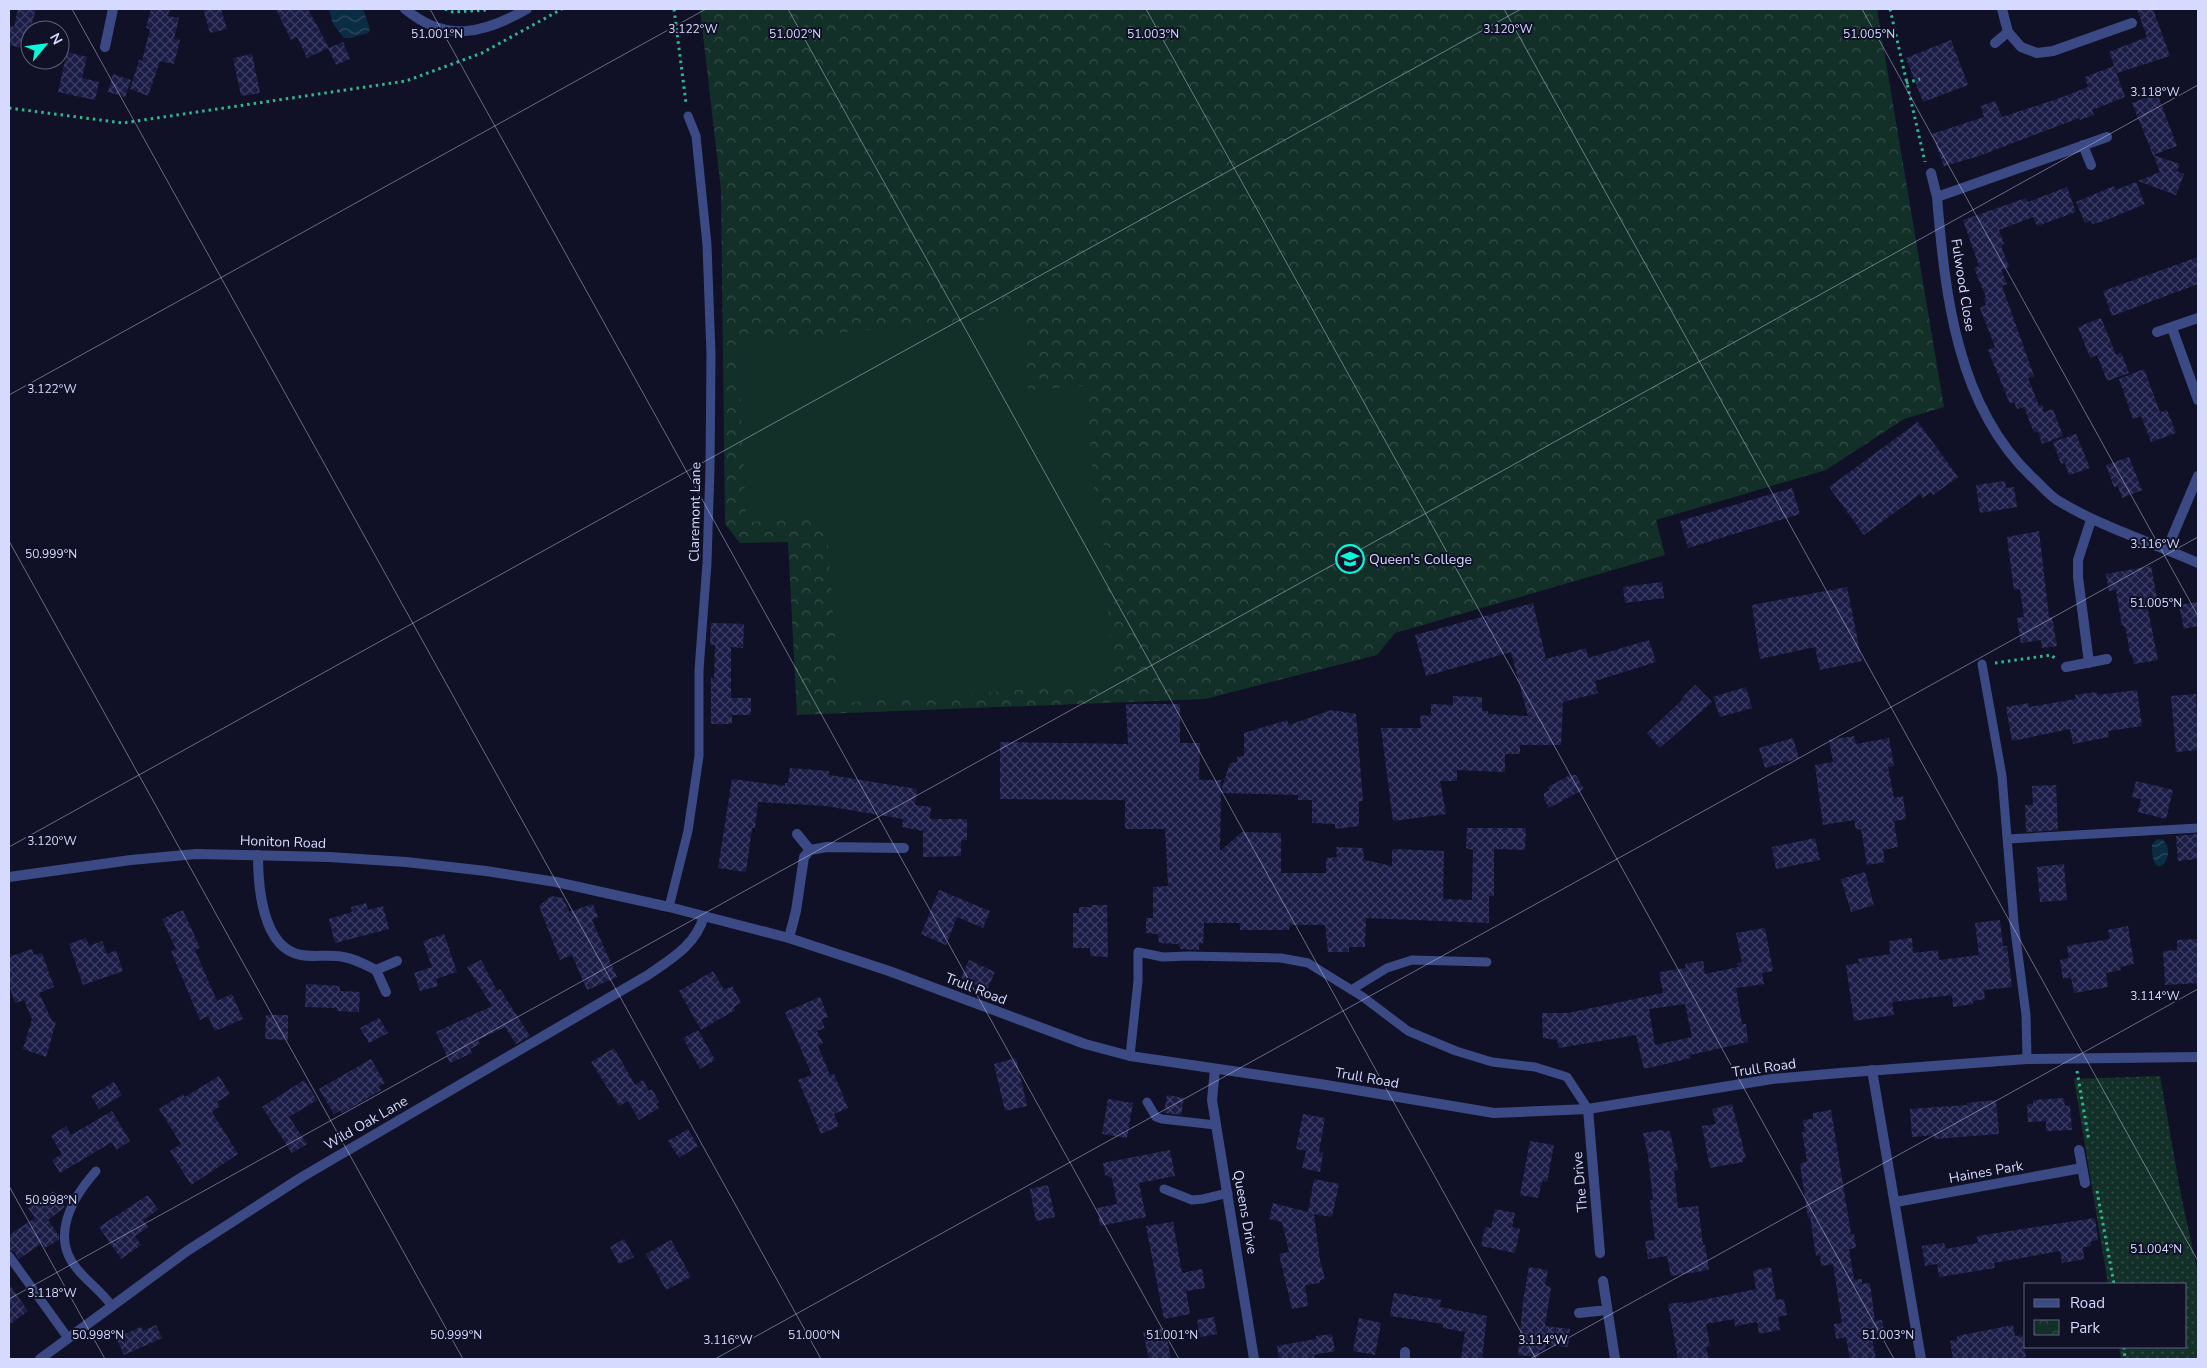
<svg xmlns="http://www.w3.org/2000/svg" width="2207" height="1368" font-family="'Nunito Sans',sans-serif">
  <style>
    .grass { fill: url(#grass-dots) }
    .park { fill: url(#park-crowns) }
    .pitch { fill: #133028 }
    .water { fill: url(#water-waves) }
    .building { fill: url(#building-cross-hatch); fill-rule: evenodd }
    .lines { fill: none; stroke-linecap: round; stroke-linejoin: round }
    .path { stroke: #31b78f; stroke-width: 3; stroke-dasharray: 2.5 4; stroke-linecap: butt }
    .service { stroke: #3b4a84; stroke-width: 9 }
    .minor { stroke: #3b4a84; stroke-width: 10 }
    .tertiary { stroke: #3b4a84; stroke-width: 10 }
    .ticks { fill: none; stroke: #d5dafe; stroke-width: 1; stroke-opacity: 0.45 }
    .labels { text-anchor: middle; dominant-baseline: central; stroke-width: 4; stroke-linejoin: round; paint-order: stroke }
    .street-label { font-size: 14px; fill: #d5dafe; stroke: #101126 }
    .poi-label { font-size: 14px; fill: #d5dafe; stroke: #101126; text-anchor: start }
    .ticks-label { font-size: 12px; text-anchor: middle; fill: #d5dafe; stroke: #101126; stroke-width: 4; stroke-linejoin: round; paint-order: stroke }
  </style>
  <defs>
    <pattern id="grass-dots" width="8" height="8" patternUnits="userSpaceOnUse" patternTransform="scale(1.25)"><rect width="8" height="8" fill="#133028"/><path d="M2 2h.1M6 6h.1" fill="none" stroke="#344d48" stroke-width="1.8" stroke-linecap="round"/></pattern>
    <pattern id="park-crowns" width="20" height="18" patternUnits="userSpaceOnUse" patternTransform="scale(1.25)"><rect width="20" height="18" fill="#133028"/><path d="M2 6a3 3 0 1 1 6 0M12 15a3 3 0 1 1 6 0" fill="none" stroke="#344d48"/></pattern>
    <pattern id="water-waves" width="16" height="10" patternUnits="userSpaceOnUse" patternTransform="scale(1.25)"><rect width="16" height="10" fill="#0b2d44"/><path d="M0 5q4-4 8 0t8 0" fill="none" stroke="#2e4b60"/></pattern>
    <pattern id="building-cross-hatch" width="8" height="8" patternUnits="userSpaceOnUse" patternTransform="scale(1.25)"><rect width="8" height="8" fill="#1c1d47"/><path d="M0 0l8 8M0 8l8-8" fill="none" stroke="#3c3d63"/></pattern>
  </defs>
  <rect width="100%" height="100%" fill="#101126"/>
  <!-- grass -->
  <path class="grass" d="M2160,1076L2181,1195L2198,1273V1359H2121L2119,1347H2186V1284H2108L2074,1079Z"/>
  <!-- park -->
  <path class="park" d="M700,9H1877L1944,407L1904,419L1826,470L1656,520L1665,555L1395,633L1377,655L1205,699L797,715L788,542L740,543L725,524L721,190Z"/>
  <!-- pitch -->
  <path class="pitch" d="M1024,316L1028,390L1085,386L1096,507L1101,506L1113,683L840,703L826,518L746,522L738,342Z"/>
  <!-- water -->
  <path class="water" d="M329,9H363L370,29L368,33L351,38H344L333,24Z
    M2157,839L2163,840C2179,855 2152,888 2152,845Z"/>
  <!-- building -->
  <path class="building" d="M18,9H36L30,30V50L9,45V25L14,27Z
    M151,9H170L168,16L179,18L174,39L180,40L174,64L160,61L148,96L130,89L139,60L142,61L150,29L146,28Z
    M203,9H221L227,29L210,33Z
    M276,9H308L329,48L343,42L350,59L336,65L328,48L307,58L297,37L291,40Z
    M2137,9H2153L2170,56L2117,73L2109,52L2147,37Z
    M1951,40L1968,85L1923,102L1906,58Z
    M67,52L87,57L82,78L99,82L95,100L58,92Z
    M252,54L260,93L241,96L233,58Z
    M2114,66L2125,97L2092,110L2094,115L2080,120L2079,118L1979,156L1944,166L1932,134L1984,117L1981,106L1995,101L2002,117L2060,98L2088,87L2085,77Z
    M113,74L131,80L125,97L108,92Z
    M2157,93L2177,146L2153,155L2132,103Z
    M2153,155L2180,164L2177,171L2184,174L2176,195L2138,181L2160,172Z
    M2136,182L2145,204L2104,221L2092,224L2091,220L2085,223L2076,202L2114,186L2116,190Z
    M2067,187L2076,212L2037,226L2033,217L1999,230L2004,244L2001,246L2009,267L2001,270L2007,284L2002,286L2034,376L2028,378L2039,406L2042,405L2044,412L2053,409L2063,436L2042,444L2038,431L2034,433L2024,407L2017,409L2014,402L2010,404L1988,350L1995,347L1980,308L1986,305L1984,298L1986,297L1974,268L1979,266L1963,220L2026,198L2028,202Z
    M2198,257V284L2112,316L2103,291Z
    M2101,318L2116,355L2121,352L2129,373L2107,381L2097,355L2090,358L2078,327Z
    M2144,369L2160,412L2167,410L2176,433L2151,442L2141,416L2133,419L2119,379Z
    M1918,422L1958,477L1933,495L1931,492L1923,498L1920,494L1864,535L1829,487Z
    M2076,434L2090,468L2069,475L2065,463L2061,464L2053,442Z
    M2129,457L2142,490L2122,498L2118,486L2114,487L2106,465Z
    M2005,481L2006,488L2014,487L2017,507L1980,513L1976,485Z
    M1792,488L1800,514L1688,548L1680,521Z
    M2039,531L2049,617H2052L2057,646L2042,648L2041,640L2021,643L2017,618L2024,617L2020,589L2014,590L2007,537Z
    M2151,566L2157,598L2146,600L2158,660L2134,664L2132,655H2130L2127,635L2124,626H2122L2116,590L2109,591L2106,574Z
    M1662,582L1664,598L1625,603L1623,587Z
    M1847,587L1862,661L1820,670L1815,647L1760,659L1752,605Z
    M2198,602V626L2184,629L2179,605Z
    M1533,603L1546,659L1586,648L1588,658L1649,640L1656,662L1595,681L1598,693L1563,702L1561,745H1520V754H1505V772L1457,770V781H1440L1446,814L1393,821L1381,728H1421L1420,715L1431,716V704L1453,705V696L1482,697V711H1488V714L1528,716L1511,652L1426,676L1415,635Z
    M711,623L744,624L743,648L731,647V698H751V715H732V724H711V678H714L715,645H710Z
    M1695,685L1712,702L1660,748L1647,733L1683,699L1682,698Z
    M1746,687L1752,708L1720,717L1713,697Z
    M2137,690L2142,726L2108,731L2109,737L2073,744L2070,729L2012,741L2006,707L2029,703V707L2076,699L2075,695L2096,692L2097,695Z
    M2196,694L2198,750L2176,752L2171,696Z
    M1126,704H1180V743H1200L1199,780H1221V791L1230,763L1237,762V757L1244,756V733L1287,720L1289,725L1331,710L1356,714L1363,801H1359V826L1335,829V824L1312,823V800H1298V795L1221,793L1220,851L1242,832L1281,833V873H1326V858L1337,857L1336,847L1363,848L1364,860L1392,866V849L1444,851L1443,899L1472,900L1473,850L1466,848L1467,828H1526L1525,850L1494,849V896H1489V923L1366,918L1365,947H1349V952H1328L1325,925H1290L1289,930H1240V923H1204L1203,944L1199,943V950L1180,949L1179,944L1159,943L1158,934L1146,933V918H1153V887L1168,886L1165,829H1125V800L1000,799V742L1128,744Z
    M1854,736L1856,744L1889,738L1894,766L1888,767L1894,798L1903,796L1906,819L1894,821L1898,847L1883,850L1885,862L1867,865L1861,829L1856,830L1854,820L1823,825L1815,765L1833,762L1829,740Z
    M1793,738L1799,758L1765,768L1759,748Z
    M790,768L829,771V775L917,789L915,805L931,807L930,819H967V840H961V856L923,857V831L902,827L903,819L826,806L758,802L755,828H752L746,872L718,868L732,779L785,786V783H788Z
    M1570,775H1576L1584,789L1549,808L1544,799V793L1550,790L1548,787Z
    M2136,781L2173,790L2166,819L2138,812L2141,799L2132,797Z
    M2056,785L2058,830L2026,832L2025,805H2033L2032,786Z
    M2198,834V859L2178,861L2176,836Z
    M1815,838L1820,860L1776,869L1772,847Z
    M2064,864L2067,900L2040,902L2037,867Z
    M1865,872L1874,905L1851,912L1841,879Z
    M939,890L990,911L983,928L957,917L946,945L921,934Z
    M551,896L563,898L569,912L593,904L598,917L592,920L617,977L587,990L572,955L560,960L539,906Z
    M366,903L368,910L383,906L389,929L335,943L329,919L352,912L351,907Z
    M1092,905H1107L1108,957L1090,956V948H1073V913H1079V907H1092Z
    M183,910L200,948L195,950L217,1001L232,994L243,1019L215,1031L208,1016L200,1020L171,951L176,949L162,919Z
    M2000,920L2003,946H2007L2012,987L1984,990L1985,999L1973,1001V1004L1953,1007L1952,995L1892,1002L1894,1015L1854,1021L1846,965L1859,963L1858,959L1890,954L1889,941L1912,938L1913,953L1938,950L1939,960L1979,955L1975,923Z
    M2128,926L2134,964L2120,967L2121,970L2106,973L2108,987L2074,993L2071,977L2063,979L2060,960L2069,958L2067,946L2110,939L2108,930Z
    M1765,928L1773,971L1762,973L1764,984L1736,988L1742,1024H1746L1748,1042L1690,1055L1691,1058L1644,1069L1636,1035L1559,1048L1557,1040L1543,1038L1542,1013H1568L1663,993L1659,972L1686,968L1685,964L1703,961L1705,974L1738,967L1737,963L1742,962L1736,933ZM1685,1004L1692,1037L1655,1045L1649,1009Z
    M444,934L457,972L436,979L423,941Z
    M86,938L89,946L102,941L107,954L116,950L123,971L83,985L69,944Z
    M2198,939V983L2165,985L2163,951L2177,950V940Z
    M32,949L34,955L42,953L54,987L39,993L52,1021L56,1022L46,1057L23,1049L32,1019L24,1000L15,1003L9,985V957Z
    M481,960L497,991L500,989L530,1036L516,1044L505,1027L478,1040L480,1044L470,1049L472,1053L450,1063L436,1032L492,1006L467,967Z
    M969,960L995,972L987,990L961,978Z
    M432,967L438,986L420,991L414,973Z
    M713,971L724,990L732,986L741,1003L734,1007L735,1010L701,1030L679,991Z
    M306,984L340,986V991L360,992L359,1012L337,1011V1008L305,1007Z
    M820,997L828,1017L821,1020L825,1028L817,1031L823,1043L818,1046L830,1075L834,1074L848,1108L834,1114L839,1126L821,1134L798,1080L812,1075L785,1012Z
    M266,1015H288V1040L265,1039Z
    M379,1018L388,1033L369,1043L360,1028Z
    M698,1030L715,1060L700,1069L683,1038Z
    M614,1048L635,1085L643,1080L649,1091L652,1089L659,1102L656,1104L659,1108L639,1120L628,1101L619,1106L591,1062Z
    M1016,1058L1027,1106L1005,1111L994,1064Z
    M371,1059L385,1083L378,1087L381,1090L342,1113L341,1110L334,1114L319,1089Z
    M219,1076L230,1094L217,1102L220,1106L212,1112L238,1154L191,1185L170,1151L181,1144L159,1109L183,1094L185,1097Z
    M304,1080L317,1100L289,1117L307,1144L292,1153L262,1107Z
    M114,1082L122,1095L99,1109L91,1096Z
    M1167,1095L1184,1098L1181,1115L1164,1113Z
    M2064,1098L2065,1106L2070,1105L2072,1130L2046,1131V1121L2028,1122L2027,1104H2033V1100Z
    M1108,1099L1133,1103L1127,1138L1102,1134Z
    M1996,1100L1999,1134L1934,1139V1135L1912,1137L1910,1109L1967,1105V1103Z
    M1732,1104L1746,1158L1743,1159V1162L1710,1168L1702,1126L1716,1124L1712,1109Z
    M1831,1110L1851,1234H1854L1856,1248L1849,1249L1854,1280L1862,1279V1284L1870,1283L1875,1321L1882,1320L1884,1332L1871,1334L1876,1359H1850L1846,1337L1836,1339L1834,1324L1842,1323L1833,1264L1821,1266L1820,1255L1816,1256L1810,1217L1808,1218L1800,1164L1807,1161L1802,1132H1805L1803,1120L1813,1119V1113Z
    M112,1111L130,1141L116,1150L112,1142L60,1173L52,1160L62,1154L51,1136L66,1126L71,1135Z
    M1303,1114L1325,1118L1319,1152L1323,1153L1320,1172L1302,1168L1306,1151L1296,1149Z
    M688,1129L698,1146L679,1158L668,1141Z
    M1663,1130L1664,1132L1670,1131L1678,1170L1674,1171L1678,1208L1698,1206L1703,1245H1705L1709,1270L1671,1276L1667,1256L1648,1259L1645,1241L1655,1240L1650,1200H1653L1648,1155L1643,1133Z
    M1530,1141L1554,1145L1547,1182L1542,1181L1538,1198L1520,1195Z
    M1170,1150L1175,1176L1139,1183L1146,1217L1100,1226L1097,1208L1117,1204L1112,1178L1105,1175L1103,1163Z
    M1314,1179L1339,1184L1332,1217L1314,1214L1320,1260L1325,1279L1320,1280V1283L1305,1285L1308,1306L1292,1309L1279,1254L1289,1252L1282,1222L1269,1219L1273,1203L1308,1212Z
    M1048,1185L1055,1217L1036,1221L1030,1189Z
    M54,1191L65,1207L48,1220L59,1236V1240L45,1248L42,1243L19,1259L14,1252L9,1250V1235L35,1218L28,1208Z
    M148,1195L158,1210L143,1220L148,1227L135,1236L141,1245L121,1259L99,1227Z
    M1495,1209L1515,1213L1512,1227L1520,1229L1515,1253L1481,1246L1485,1227L1491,1228Z
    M2095,1218L2098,1240L2091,1241V1246L2083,1247L2084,1259L2062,1263L2060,1251L1994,1263L1995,1268L1939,1277L1937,1264L1925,1266L1922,1246L1944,1243L1946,1249L1978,1243L1977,1236Z
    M1173,1222L1182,1273L1202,1269L1205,1288L1186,1291L1190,1314L1164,1319L1146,1226Z
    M624,1239L634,1257L619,1264L610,1247Z
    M671,1240L691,1277L666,1290L646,1254Z
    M1529,1267L1548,1270L1545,1285L1551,1287L1545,1326L1570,1329L1568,1347L1546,1345L1545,1351L1539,1350V1357L1518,1355L1523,1301Z
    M1771,1267L1776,1300L1784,1299L1787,1315L1778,1317L1780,1330L1759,1334L1757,1322L1735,1326L1734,1319L1706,1324L1710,1346L1706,1347L1709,1359H1678L1668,1304L1683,1302V1304L1756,1289L1753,1271Z
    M9,1284L28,1311L9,1325Z
    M1394,1293L1441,1300L1440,1307L1487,1316L1482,1359H1461L1465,1332L1443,1328V1324L1390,1316Z
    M1214,1317L1217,1334L1200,1337L1197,1320Z
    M1359,1318L1381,1323L1375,1355L1353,1351Z
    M156,1325L162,1338L124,1355L116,1338L141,1327L143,1331Z
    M2013,1325L2015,1336L2022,1335L2026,1357L2014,1359H1953L1950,1341L1957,1340V1336Z
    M1165,1328L1171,1359H1149L1143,1332Z
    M1332,1334L1335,1351L1314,1355L1315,1359H1279L1277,1346L1316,1339V1336Z"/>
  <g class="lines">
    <!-- path -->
    <path class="path" d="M445,9L453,12L488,10
      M674,9L686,103
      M1890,9L1925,162
      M1906,83L1920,79
      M9,108L123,123L406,81L482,53L562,9
      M1995,663L2051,655L2056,659
      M2077,1071L2089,1141
      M2097,1191L2114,1284
      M2124,1347L2125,1359"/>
    <!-- service -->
    <path class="service" d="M1982,664L2002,776L2014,923L2026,1015L2027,1059
      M2008,839L2198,828
      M669,907L688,831L699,756V670L707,563L710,468L711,354L707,245L696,136L688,116
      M1351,990L1387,968L1412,960L1487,962
      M1130,1056L1138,981V952L1163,957L1188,956L1281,958L1308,963L1363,997L1408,1031L1456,1051L1492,1062L1535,1067L1567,1077L1588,1109
      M1147,1102L1156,1117L1162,1119L1216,1125
      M96,1171C72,1198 49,1238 78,1270C89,1283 102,1292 112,1306
      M1164,1189L1192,1200L1203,1199L1228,1193
      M9,1256L68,1338"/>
    <!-- minor -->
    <path class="minor" d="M405,9C446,43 483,34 527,9
      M2002,9L2008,32L2021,47L2037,53L2053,51L2132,23
      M1995,43L2008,32
      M105,47L113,9
      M2107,137L1937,197C1945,295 1957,406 2032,477C2040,484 2048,494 2057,500C2101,527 2151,542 2198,563
      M2083,145L2091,165
      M1931,173L1937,197
      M2172,328L2198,400
      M2157,332L2198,318
      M2167,549L2198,476
      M2089,663L2078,577V560L2091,520
      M2066,667L2107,659
      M797,834L810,850
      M258,855C258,886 262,948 301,955C312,957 324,955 335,956C349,956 364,964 376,970L397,961
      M789,938L796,911L804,857L810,850L827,847L904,848
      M376,970L386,992
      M1215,1069L1212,1100L1254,1359
      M1872,1070L1921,1359
      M1588,1109L1600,1253
      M2079,1150L2085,1183
      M1896,1202L2082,1168
      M1603,1281L1615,1359
      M1579,1313L1607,1310
      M40,1359L187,1251L302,1177L648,975C671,959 696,945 704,916
      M1405,1359V1352"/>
    <!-- tertiary -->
    <path class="tertiary" d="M9,877L131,860L196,854L329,857L406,862L486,871L556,882L669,907L789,938L889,971L1085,1044L1130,1056L1320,1084L1494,1113L1588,1109L1772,1079L1840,1073L2027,1059L2198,1057"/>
  </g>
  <!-- ticks -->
  <path class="ticks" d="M72,9L821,1359M430,9L1179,1359M788,9L1536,1359M1146,9L1894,1359M1504,9L2198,1261M1862,9L2198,616M9,395L706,9M9,541L463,1359M9,847L1521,9M9,1186L105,1359M9,1299L2198,85M715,1359L2198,537M1530,1359L2198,989"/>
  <!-- icons -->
  <defs>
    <symbol id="school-ring" viewBox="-11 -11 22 22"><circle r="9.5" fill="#101126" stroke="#04fbda" stroke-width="1.5"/><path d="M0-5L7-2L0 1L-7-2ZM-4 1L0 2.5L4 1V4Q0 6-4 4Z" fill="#04fbda"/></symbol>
  </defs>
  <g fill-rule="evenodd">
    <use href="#school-ring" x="1334" y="543" width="32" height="32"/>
  </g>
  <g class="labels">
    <!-- street labels -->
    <g class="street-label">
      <text transform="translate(1963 285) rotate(81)">Fulwood Close</text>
      <text transform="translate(695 512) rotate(-89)">Claremont Lane</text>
      <text transform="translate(283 842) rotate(2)">Honiton Road</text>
      <text transform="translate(976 989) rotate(21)">Trull Road</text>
      <text transform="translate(1764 1068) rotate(-8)">Trull Road</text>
      <text transform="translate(1367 1078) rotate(10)">Trull Road</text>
      <text transform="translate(366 1123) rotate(-30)">Wild Oak Lane</text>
      <text transform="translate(1986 1172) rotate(-10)">Haines Park</text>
      <text transform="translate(1580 1182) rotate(-95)">The Drive</text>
      <text transform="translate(1245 1212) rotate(80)">Queens Drive</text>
    </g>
    <!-- poi labels -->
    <g class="poi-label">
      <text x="1369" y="559">Queen's College</text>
    </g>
  </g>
  <g class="ticks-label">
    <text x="693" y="33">3.122°W</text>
    <text x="1508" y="33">3.120°W</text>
    <text x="437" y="38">51.001°N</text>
    <text x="795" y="38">51.002°N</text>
    <text x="1153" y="38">51.003°N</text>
    <text x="1869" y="38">51.005°N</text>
    <text x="2155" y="96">3.118°W</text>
    <text x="52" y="393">3.122°W</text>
    <text x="2155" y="548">3.116°W</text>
    <text x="51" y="558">50.999°N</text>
    <text x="2156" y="607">51.005°N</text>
    <text x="52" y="845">3.120°W</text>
    <text x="2155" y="1000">3.114°W</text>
    <text x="51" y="1204">50.998°N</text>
    <text x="2156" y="1253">51.004°N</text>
    <text x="52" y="1297">3.118°W</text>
    <text x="98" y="1339">50.998°N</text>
    <text x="456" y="1339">50.999°N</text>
    <text x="814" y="1339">51.000°N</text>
    <text x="1172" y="1339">51.001°N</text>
    <text x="1888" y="1339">51.003°N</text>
    <text x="728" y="1344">3.116°W</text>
    <text x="1543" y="1344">3.114°W</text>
  </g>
  <!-- border -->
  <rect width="2207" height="1368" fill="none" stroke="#d5dafe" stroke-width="20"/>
  <!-- legend -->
  <rect x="2024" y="1283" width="162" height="65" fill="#101126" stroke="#5f617c"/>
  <rect x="2034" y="1299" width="25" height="8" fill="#3b4a84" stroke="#5f617c"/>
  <text x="2070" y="1308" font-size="15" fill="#d5dafe">Road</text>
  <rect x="2034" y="1320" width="25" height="15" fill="url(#park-crowns)" stroke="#5f617c"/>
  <text x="2070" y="1333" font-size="15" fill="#d5dafe">Park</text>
  <!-- north arrow -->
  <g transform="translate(45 45) rotate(61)"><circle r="24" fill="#101126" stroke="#5f617c"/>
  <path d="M0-4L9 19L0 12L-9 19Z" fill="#04fbda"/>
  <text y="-8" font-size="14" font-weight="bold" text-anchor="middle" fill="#d5dafe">N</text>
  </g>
</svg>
